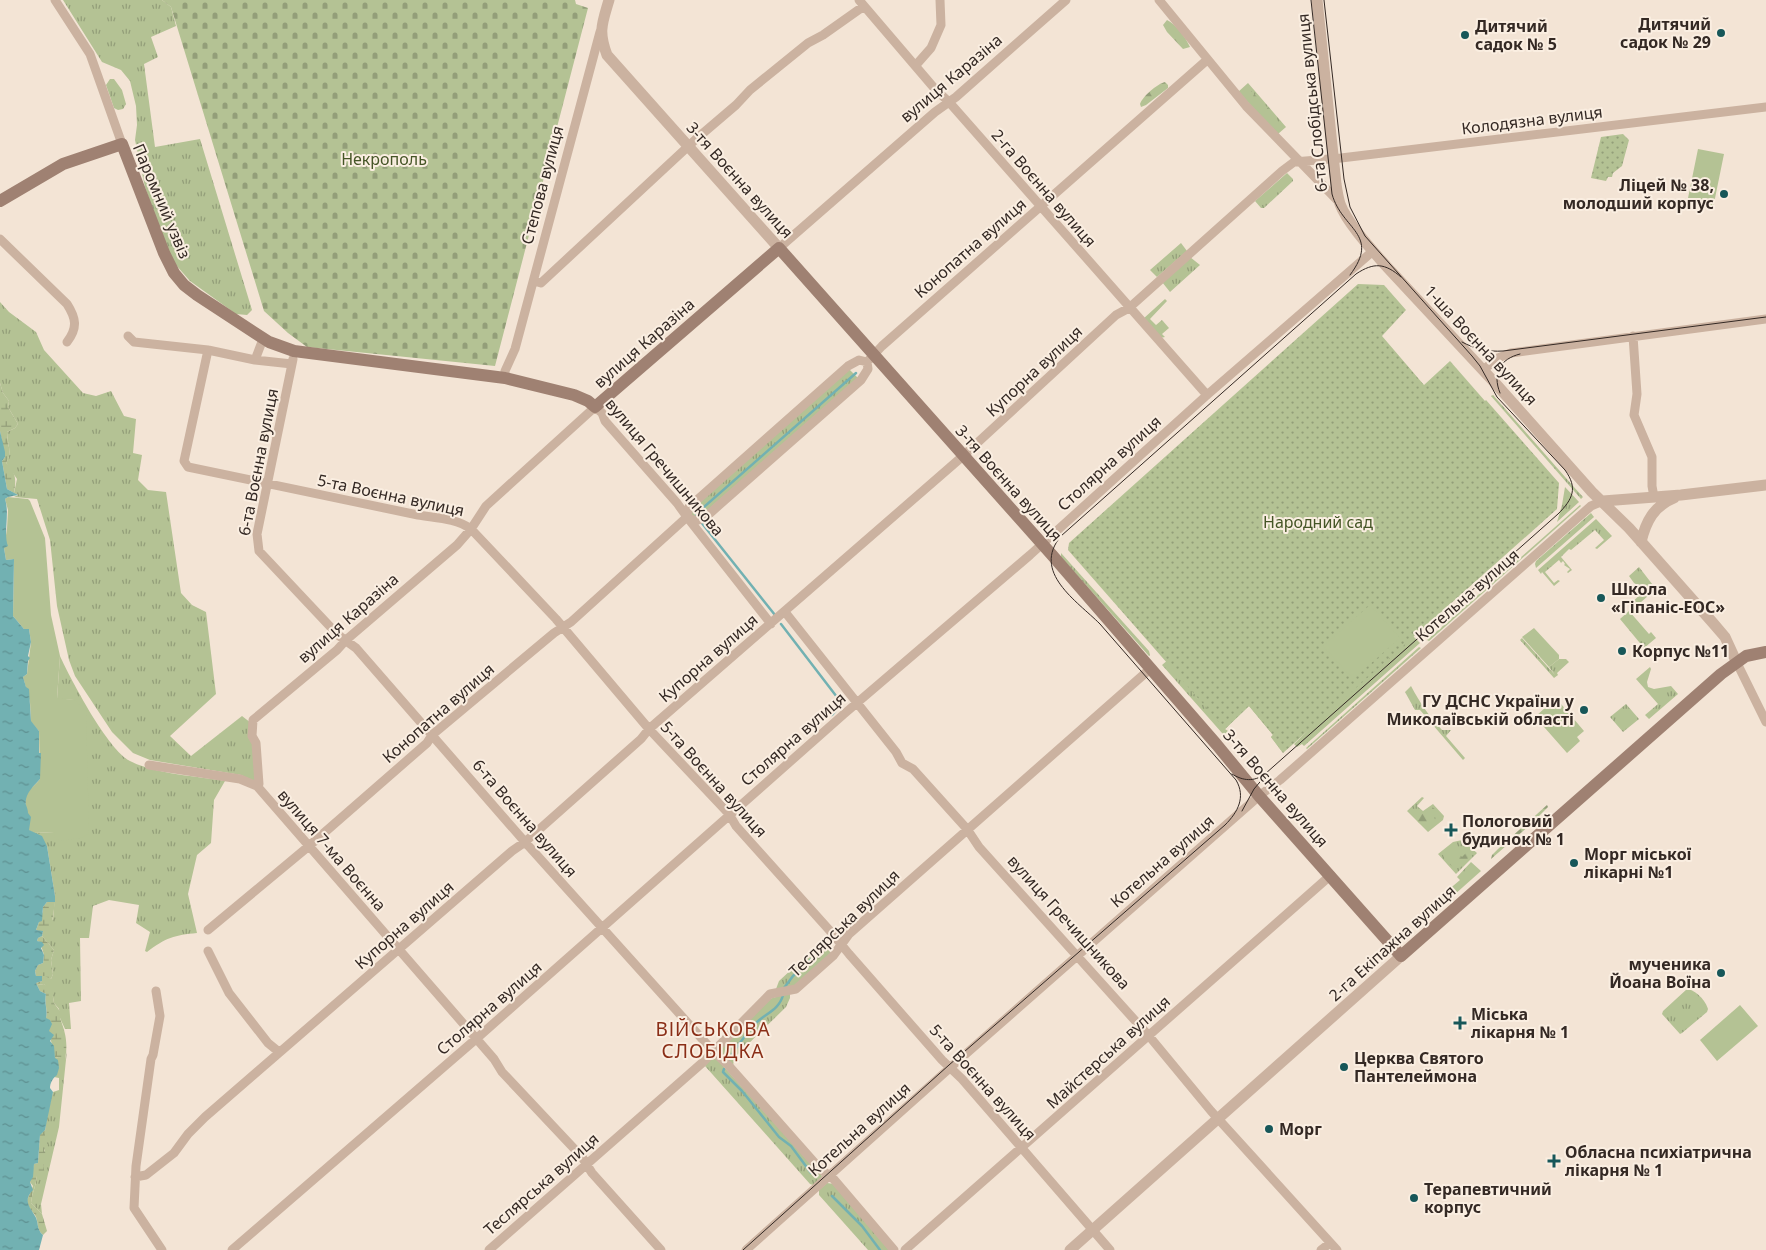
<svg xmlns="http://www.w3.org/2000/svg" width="1766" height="1250" font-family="'Noto Sans',sans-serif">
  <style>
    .grass { fill: url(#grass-tufts) }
    .forest { fill: url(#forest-firs) }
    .wetland { fill: url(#wetland-marsh) }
    .cemetery { fill: url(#cemetery-stones) }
    .park { fill: url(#park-dots) }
    .pitch { fill: #b4c294 }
    .water { fill: url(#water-ripples) }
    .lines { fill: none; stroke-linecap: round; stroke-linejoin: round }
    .stream { stroke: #72b1b2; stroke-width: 2.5 }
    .minor { stroke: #cbb2a0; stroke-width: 9 }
    .tertiary { stroke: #cbb2a0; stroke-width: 11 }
    .secondary { stroke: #9f8172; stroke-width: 12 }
    .tram { stroke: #342924; stroke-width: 1 }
    .poi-dot { fill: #175759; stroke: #faeee1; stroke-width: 2 }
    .labels { text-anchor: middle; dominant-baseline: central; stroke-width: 4; stroke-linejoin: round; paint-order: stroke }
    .poi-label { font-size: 16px; font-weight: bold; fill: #342924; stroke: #faeee1; text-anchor: start }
    .street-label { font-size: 16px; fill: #342924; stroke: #faeee1 }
    .park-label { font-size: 16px; fill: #455526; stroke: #faeee1 }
    .quarter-label { font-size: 19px; letter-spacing: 1px; fill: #8a2e17; stroke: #faeee1 }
  </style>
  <defs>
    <pattern id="grass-tufts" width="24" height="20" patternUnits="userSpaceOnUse" patternTransform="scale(1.25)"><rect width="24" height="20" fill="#b4c294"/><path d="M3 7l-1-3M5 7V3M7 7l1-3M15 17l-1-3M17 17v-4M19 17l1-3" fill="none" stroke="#939e79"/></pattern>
    <pattern id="forest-firs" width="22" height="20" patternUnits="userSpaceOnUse" patternTransform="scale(1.25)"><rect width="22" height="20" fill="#b4c294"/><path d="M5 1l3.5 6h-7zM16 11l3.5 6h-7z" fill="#939e79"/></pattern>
    <pattern id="wetland-marsh" width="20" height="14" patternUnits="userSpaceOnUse" patternTransform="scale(1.25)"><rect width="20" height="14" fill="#b4c294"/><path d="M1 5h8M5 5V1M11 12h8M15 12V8" fill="none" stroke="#939e79"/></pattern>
    <pattern id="cemetery-stones" width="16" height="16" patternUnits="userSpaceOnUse" patternTransform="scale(1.25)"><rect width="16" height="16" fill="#b4c294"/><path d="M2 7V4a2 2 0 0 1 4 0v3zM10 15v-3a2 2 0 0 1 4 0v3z" fill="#939e79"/></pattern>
    <pattern id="park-dots" width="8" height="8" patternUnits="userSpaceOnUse" patternTransform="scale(1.25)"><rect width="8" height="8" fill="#b4c294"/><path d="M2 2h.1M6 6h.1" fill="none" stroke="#939e79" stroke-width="1.8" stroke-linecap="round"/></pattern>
    <pattern id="water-ripples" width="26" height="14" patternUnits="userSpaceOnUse" patternTransform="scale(1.25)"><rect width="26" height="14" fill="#72b1b2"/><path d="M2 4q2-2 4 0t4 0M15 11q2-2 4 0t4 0" fill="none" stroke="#5e9091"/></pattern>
  </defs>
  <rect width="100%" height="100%" fill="#f3e4d5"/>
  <!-- grass -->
  <path class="grass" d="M63,0H162L171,7L176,26L151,37L158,57L144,64L155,147L200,139L252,310L247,315L236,314L190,281L176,265L164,243L145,187L135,140L137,125L136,106L130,81L121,70L102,62Z
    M110,79H114L122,90L126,104L123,109L118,110L114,108L106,85Z
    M1248,83L1286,127L1278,134L1238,92Z
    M1287,173L1293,179V181L1264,208H1261L1255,201Z
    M1181,243L1187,251L1157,277L1150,270Z
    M1190,257L1200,265L1170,292L1162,282Z
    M1165,299L1167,301L1150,319L1156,325L1162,320L1169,328L1162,334L1165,337L1160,338L1143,319Z
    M0,302L9,312L36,332L44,350L83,393L96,396L111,391L124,416L136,419L133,453L142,455L138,480L148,490L166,492L181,593L192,605L206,612L216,694L170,736L191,756L242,716L251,723L257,779L254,781L241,775L150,760L133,753L112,732L75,676L69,660L57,606L50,540L37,499L14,497L18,495L14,493L17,479L6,463C13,453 7,443 7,432L15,428L18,424L8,407L9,401L3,393L0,383Z
    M849,369L859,379L696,520L689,518L690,510Z
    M1493,395L1573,486L1583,497L1581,499L1491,396Z
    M1565,487L1579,502L1557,522L1562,505Z
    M1580,505L1581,506L1429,641L1427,640Z
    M1591,513L1594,517L1536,568L1535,564L1536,561Z
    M1596,519L1612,536L1597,549L1595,548L1604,540L1595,530L1571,550L1569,549L1561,557L1572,570L1568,573L1567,572L1570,569L1564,565L1565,564L1563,561L1561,563L1559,560L1545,572L1554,583L1558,580L1560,581L1554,586L1542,572L1541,574L1538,570Z
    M1061,553L1149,651L1150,655L1149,656L1061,557Z
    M1639,567L1656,589L1633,609L1629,605L1643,592L1638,587L1639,586L1634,583L1629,576Z
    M1629,611L1649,634L1651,632L1656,638L1644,648L1620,619Z
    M1409,632L1420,643L1304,746L1302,744L1297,747L1294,744Z
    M1522,638L1555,675L1549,667L1559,659H1566L1569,662L1557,673L1558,675L1554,678L1520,640Z
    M1419,647L1421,648L1307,749L1306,748Z
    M60,656C71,680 108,750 130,761C155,774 196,776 225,781L214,800L211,843L197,855L188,894L197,933C175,935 165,938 147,952L145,951L150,932L136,923L139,905L109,900L93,906L89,938H80L81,1001L69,1003L71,1029H65L60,1018L59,1009L54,1003L53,997L44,984L37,985L36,983L42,981V976H47L51,979L53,974L51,960L54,950L42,936L43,931L53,919L55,896L47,846L34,833L54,832L74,700L57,699Z
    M1169,659L1257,705L1283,753L1271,737L1273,735L1249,706L1225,729L1228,731L1224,735L1222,733L1162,665Z
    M1650,667L1651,669L1647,682L1648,687L1654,689L1671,686L1678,694L1649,719L1645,715L1658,704L1636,679Z
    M1411,686C1420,703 1429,716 1442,730H1451L1446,736L1465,758L1463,760L1420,710H1415L1405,692Z
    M1626,704L1639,719L1623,732L1610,717Z
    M1422,797L1424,798L1417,806L1423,811L1433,804L1444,816L1443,820L1428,832L1407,811Z
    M1462,840L1477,853L1456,874L1438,854L1453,842Z
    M1471,862L1481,871L1445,903L1440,897L1460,880L1457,877Z
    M820,943C827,946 830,948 831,956L795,987L776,989L779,981Z
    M1687,989C1696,990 1706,1001 1708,1009L1707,1012L1682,1033L1680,1034L1662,1014L1663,1011Z
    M790,993V998L786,1007L734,1058L733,1067L719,1053L720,1047L769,999Z
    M67,1050L59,1127L41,1204L42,1214L31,1203C32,1193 36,1186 37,1176L43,1171V1166C48,1159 45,1155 44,1148C44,1129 48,1110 53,1092L59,1090V1078L54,1077L55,1058L59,1057L65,1060Z
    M711,1057H715L821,1174L822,1177L813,1185L810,1184L705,1066Z
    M827,1183L834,1184L890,1250H868L819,1195V1190Z"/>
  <!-- forest -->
  <path class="forest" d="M1167,20C1176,24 1186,38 1190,47L1183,49L1167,32L1163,25Z
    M1165,82L1168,85V88L1146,105L1141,107L1140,104C1143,96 1157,84 1165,82Z
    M1249,89L1269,109L1276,121C1264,123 1248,103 1244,93Z
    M1547,805L1548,807L1531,824L1491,859L1492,855L1498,849Z
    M1431,806L1441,814L1442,818L1441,819L1438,815L1434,817L1437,824L1427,829L1418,822L1413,811L1419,810V813L1424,814Z
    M1446,849L1448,851L1456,850L1462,857L1466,853L1470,856L1461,867L1455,869L1445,860L1442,852Z"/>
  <!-- wetland -->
  <path class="wetland" d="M0,383L3,393L9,401L8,407L18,424L15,428L7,432C7,444 13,453 6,463C17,474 16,480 14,493L7,489L2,461L5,457L0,431Z
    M47,902H55L51,930L46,933L36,930L43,911V907Z
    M42,936L54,950L51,960L53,974L51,979L45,976H36L35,971L38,965L43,963L44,955L40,942L37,941L38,938Z
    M44,984L52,991L54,1003L62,1014L60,1018C66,1034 68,1043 65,1060H61L59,1057L55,1058C52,1045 49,1032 46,1018C48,1010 44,1002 46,994L40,991L37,985Z
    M45,1130V1141L48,1145L44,1150L49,1160L43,1166L45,1174L44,1177L37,1176C36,1186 32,1193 31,1203L42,1214L47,1231L43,1235C36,1229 39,1222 35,1215C31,1210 28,1207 27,1200L33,1186L30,1182L34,1164L38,1163L40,1134Z"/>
  <!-- cemetery -->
  <path class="cemetery" d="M162,0H575L576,4L588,8L495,366L307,347L288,333L264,311L171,7Z"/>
  <!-- park -->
  <path class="park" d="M1623,134L1629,140L1622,166L1613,173L1612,177H1608L1606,181L1591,178L1601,137Z
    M1358,284L1384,285L1406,310L1382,336L1424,385L1450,361L1485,401L1486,400L1559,483L1557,509L1283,753L1271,737L1273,735L1249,706L1225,729L1068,550L1069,543Z"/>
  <!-- pitch -->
  <path class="pitch" d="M1698,149L1724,154L1713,208L1687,203Z
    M8,497L28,499L30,501L45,538L51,615L60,656L57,698L74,700L86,710L89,834L80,838L60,841L55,838L54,832L34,833L28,830C31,818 21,803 28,792C31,788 37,783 40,779L39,731L31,722L30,702L23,677L27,674L31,642L29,629H24L13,616L14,559L6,560L4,548L7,529L8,510L5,499Z
    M1370,605L1400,638L1353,679L1323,646Z
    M1534,628L1559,655V659L1549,667L1522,637Z
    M1556,698L1584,731L1577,737L1580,741L1567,753L1537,719L1536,716Z
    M1740,1005L1758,1026L1717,1061L1700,1040Z"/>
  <!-- water -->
  <path class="water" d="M0,431L5,452V457L2,461L7,489L18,495L8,497L5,499C10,514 3,533 8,546L4,548L6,560L14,559L13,616L24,629H29L31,642L28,656L30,658L28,661L27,674L23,677L26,687L29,689L31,721L39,731V753H41L40,779C34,786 24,794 26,805C27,808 28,810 28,813L31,817L29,830L42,836L47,846L55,896V902H47L43,907L42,921L39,922L36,930L43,931L42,936L38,938L37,941L42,942L44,945L41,948L44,955L43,963L38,965L35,971L36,976H42V981L36,983L40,991L46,994C44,1003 48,1011 46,1018L50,1020L52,1024L49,1031L54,1035L50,1041L54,1046L55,1058L58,1060L59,1068L57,1075C53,1078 50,1083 50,1088L53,1092L45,1130L40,1135L38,1163L34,1164L33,1177L30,1182L33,1190C23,1200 29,1206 35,1216C39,1222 36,1229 43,1235L39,1250H0Z"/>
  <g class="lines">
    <!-- stream -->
    <path class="stream" d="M698,518L696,514L856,373
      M701,522L775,615
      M781,624L840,701V706L832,715
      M784,988L793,976L823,949
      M728,1061C735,1049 744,1037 753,1026C763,1014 779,1011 783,995
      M724,1069L723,1072L742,1091L779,1137L791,1146L811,1173
      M832,1196L862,1226L880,1250"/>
    <!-- minor -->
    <path class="minor" d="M55,0L90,54L122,144
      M859,0L935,89L949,102L1207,395
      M1159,0L1246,106L1340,203
      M916,65L931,48L941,25L940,0
      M0,239L67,304C76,318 78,328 67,342
      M779,248L935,112L956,97L1066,0
      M534,281L541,283L695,140L736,105L750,90L808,43L823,35L864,6
      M128,336L134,342L208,350L255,360L292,364L293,359
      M1633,336L1637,394L1634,415L1652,457V486L1654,497
      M208,350L184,461L188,467L418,515C436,518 456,518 471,529L556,619L649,729L729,814L736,826L831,932L849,954L942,1060L962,1079L1110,1250
      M255,360L263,339
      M292,364L257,534L259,551L338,635L356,648L525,842L713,1051L728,1065L821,1170L831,1176L894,1250
      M1483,370L1498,358L1511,353L1766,319
      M505,378V371L515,349L600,32
      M687,517C697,523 700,520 709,514L861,380L868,369L867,362
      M785,612L896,752L902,763L913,769L967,829L979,847L1149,1036L1211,1111L1337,1250
      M1736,661L1766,722
      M149,765L240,779L257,786L494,1059L502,1072L582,1157L592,1173L661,1250
      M257,786L259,784L256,743L252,736L253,720L337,650L346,640L457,545L471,529L486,506L595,407L602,413L605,421L677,503L687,517L771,624
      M208,930L309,846L427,743L432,735L554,633L571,622L687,517L689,507L848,366L859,360L867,362L882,346L1207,60
      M208,951L229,993L268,1043L279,1052
      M156,991L160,1016L153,1055L151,1059L136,1166L134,1208L162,1250
      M135,1177L146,1175L174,1153L188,1134L205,1117L512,851L525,842L641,739L649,729L963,456L1116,315L1129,308L1282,171L1294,162L1341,158L1766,107
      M232,1250L476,1039L844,714L1030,555L1207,395L1373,251
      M489,1250L702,1063L770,994L796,989L833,956L849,934L1150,669
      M746,1250L951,1067L1259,796L1280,780L1591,506L1603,501
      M905,1250L1331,875
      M1321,1250L1330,1243"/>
    <!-- tertiary -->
    <path class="tertiary" d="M609,0C602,24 598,31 607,55L779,248
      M1317,0L1336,184C1337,191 1338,197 1340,204C1347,223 1373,251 1387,267L1495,383L1592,492L1629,528L1713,623L1725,637L1736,661
      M1603,501L1681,495L1766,485
      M1641,542C1646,521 1654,506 1674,498
      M1070,1250L1401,956"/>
    <!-- secondary -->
    <path class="secondary" d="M0,201L63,164L122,144L164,253L174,273L184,285L197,295L255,333L269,342L294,351L505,378L574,395L588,401L595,407L779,248L1052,555L1217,745L1259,796L1401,956L1721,674L1746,656L1766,652"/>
    <!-- tram -->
    <path class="tram" d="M1311,0L1332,194C1342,230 1381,234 1350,275
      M1462,342C1475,349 1488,352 1503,351L1766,317
      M1500,393C1492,373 1500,359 1520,354
      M1232,774C1243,781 1254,782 1265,774L1558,514C1573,499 1578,488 1565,470L1497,397L1480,366L1472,356L1365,236L1350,207L1344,179L1324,0
      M1242,811L1254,789L1265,776
      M743,1250L949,1065L1225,825C1238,812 1246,797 1236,780L1100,624C1077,601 1031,572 1061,536L1356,274C1374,262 1385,263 1401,277"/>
  </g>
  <!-- markers -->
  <g class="poi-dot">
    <circle cx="1721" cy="33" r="5"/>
    <circle cx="1465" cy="35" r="5"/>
    <circle cx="1724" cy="194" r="5"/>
    <circle cx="1601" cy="598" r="5"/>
    <circle cx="1622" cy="651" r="5"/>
    <circle cx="1584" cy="710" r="5"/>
    <path d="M1448.5 822.5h5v5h5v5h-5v5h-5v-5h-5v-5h5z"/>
    <circle cx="1574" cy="863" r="5"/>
    <circle cx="1721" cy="973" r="5"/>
    <path d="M1457.5 1015.5h5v5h5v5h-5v5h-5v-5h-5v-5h5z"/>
    <circle cx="1344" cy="1067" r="5"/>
    <circle cx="1269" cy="1129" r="5"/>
    <path d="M1551.5 1153.5h5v5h5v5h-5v5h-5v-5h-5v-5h5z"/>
    <circle cx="1414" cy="1198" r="5"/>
  </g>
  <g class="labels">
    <!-- poi labels -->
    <g class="poi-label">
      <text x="1711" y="24" text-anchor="end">Дитячий<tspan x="1711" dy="18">садок № 29</tspan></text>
      <text x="1475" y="26">Дитячий<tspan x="1475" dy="18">садок № 5</tspan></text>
      <text x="1714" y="185" text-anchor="end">Ліцей № 38,<tspan x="1714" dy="18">молодший корпус</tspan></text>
      <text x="1611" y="589">Школа<tspan x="1611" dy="18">«Гіпаніс-ЕОС»</tspan></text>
      <text x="1632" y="651">Корпус №11</text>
      <text x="1574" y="701" text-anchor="end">ГУ ДСНС України у<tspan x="1574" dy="18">Миколаївській області</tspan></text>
      <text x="1462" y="821">Пологовий<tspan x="1462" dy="18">будинок № 1</tspan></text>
      <text x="1584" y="854">Морг міської<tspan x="1584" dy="18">лікарні №1</tspan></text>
      <text x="1711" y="964" text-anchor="end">мученика<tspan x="1711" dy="18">Йоана Воїна</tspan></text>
      <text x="1471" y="1014">Міська<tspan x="1471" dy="18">лікарня № 1</tspan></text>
      <text x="1354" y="1058">Церква Святого<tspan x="1354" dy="18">Пантелеймона</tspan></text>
      <text x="1279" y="1129">Морг</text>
      <text x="1565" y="1152">Обласна психіатрична<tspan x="1565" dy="18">лікарня № 1</tspan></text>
      <text x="1424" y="1189">Терапевтичний<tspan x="1424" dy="18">корпус</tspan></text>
    </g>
    <!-- street labels -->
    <g class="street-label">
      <text transform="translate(951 78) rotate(-40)">вулиця Каразіна</text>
      <text transform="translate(1312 103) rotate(-96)">6-та Слобідська вулиця</text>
      <text transform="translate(1532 120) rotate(-7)">Колодязна вулиця</text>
      <text transform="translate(740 180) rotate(48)">3-тя Воєнна вулиця</text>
      <text transform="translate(542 185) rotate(-75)">Степова вулиця</text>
      <text transform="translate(1044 188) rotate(49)">2-га Воєнна вулиця</text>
      <text transform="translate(162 201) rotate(67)">Паромний узвіз</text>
      <text transform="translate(970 248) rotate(-41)">Конопатна вулиця</text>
      <text transform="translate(644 343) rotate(-41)">вулиця Каразіна</text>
      <text transform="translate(1481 345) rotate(47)">1-ша Воєнна вулиця</text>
      <text transform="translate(1034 371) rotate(-43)">Купорна вулиця</text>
      <text transform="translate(258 462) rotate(-79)">6-та Воєнна вулиця</text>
      <text transform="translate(1109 463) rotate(-42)">Столярна вулиця</text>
      <text transform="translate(665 467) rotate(50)">вулиця Гречишникова</text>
      <text transform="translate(1009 483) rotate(48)">3-тя Воєнна вулиця</text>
      <text transform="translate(391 495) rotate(12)">5-та Воєнна вулиця</text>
      <text transform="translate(1467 595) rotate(-41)">Котельна вулиця</text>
      <text transform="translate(348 618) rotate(-41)">вулиця Каразіна</text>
      <text transform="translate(708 658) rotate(-41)">Купорна вулиця</text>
      <text transform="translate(438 713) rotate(-41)">Конопатна вулиця</text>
      <text transform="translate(793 739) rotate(-41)">Столярна вулиця</text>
      <text transform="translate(714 779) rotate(48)">5-та Воєнна вулиця</text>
      <text transform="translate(1276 788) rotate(49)">3-тя Воєнна вулиця</text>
      <text transform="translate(525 818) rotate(49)">6-та Воєнна вулиця</text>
      <text transform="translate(332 850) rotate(49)">вулиця 7-ма Воєнна</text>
      <text transform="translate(1162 861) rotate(-41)">Котельна вулиця</text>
      <text transform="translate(1069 922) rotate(48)">вулиця Гречишникова</text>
      <text transform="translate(844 923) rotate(-44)">Теслярська вулиця</text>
      <text transform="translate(404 925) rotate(-41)">Купорна вулиця</text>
      <text transform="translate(1392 943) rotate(-42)">2-га Екіпажна вулиця</text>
      <text transform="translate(489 1008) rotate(-41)">Столярна вулиця</text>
      <text transform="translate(1108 1052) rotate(-42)">Майстерська вулиця</text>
      <text transform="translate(983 1082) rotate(48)">5-та Воєнна вулиця</text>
      <text transform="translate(859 1129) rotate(-42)">Котельна вулиця</text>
      <text transform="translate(541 1184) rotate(-41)">Теслярська вулиця</text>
    </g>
    <!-- park labels -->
    <g class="park-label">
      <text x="384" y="159">Некрополь</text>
      <text x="1318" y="522">Народний сад</text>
    </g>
    <!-- quarter labels -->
    <g class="quarter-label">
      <text x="713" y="1029">ВІЙСЬКОВА<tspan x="713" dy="22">СЛОБІДКА</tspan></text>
    </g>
  </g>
</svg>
